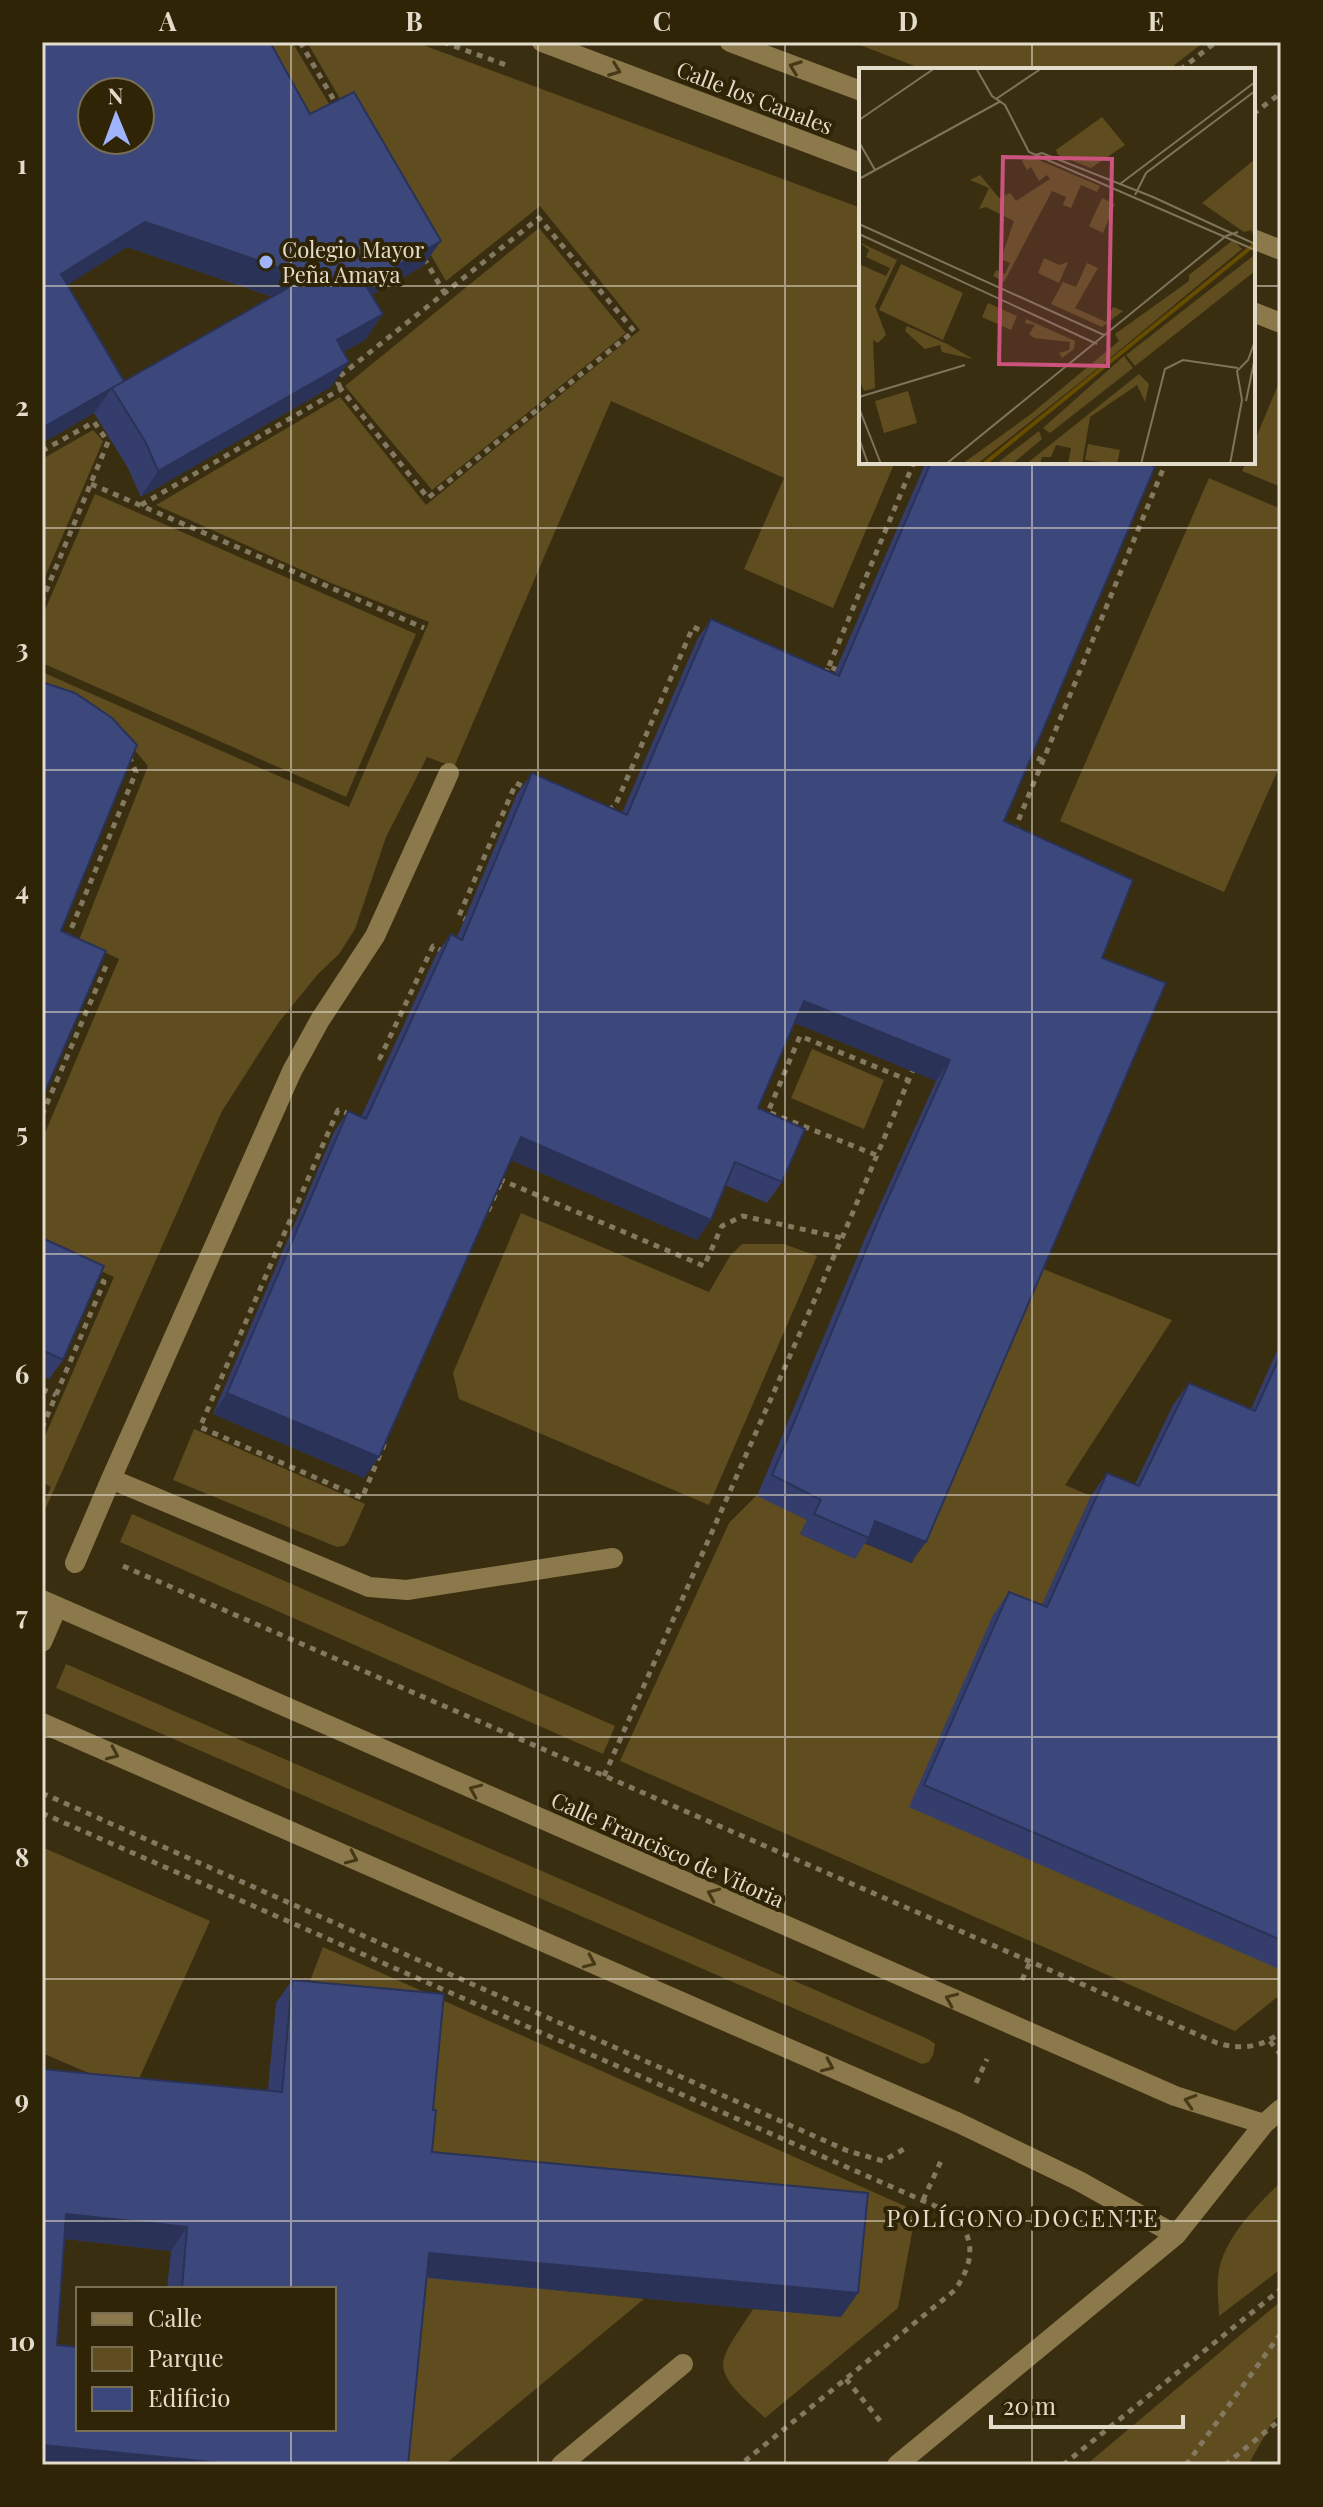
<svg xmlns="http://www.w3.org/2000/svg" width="1323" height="2507" font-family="'Playfair Display',serif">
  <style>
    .green { fill: #5f4d20 }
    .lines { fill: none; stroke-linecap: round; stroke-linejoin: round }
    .path { stroke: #827960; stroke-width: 5; stroke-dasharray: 6 6; stroke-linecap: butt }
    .minor { stroke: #8b784b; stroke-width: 20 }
    .wall { fill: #343d6b; fill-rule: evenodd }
    .shaded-wall { fill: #2a3257 }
    .building { fill: #3c477c; stroke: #2a3257; stroke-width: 2; fill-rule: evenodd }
    .oneway { stroke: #463916 }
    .grid { fill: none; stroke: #e3dccb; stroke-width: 2; stroke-opacity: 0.55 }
    .poi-dot { fill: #a0b3fd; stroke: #2f2405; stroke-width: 3 }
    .labels { text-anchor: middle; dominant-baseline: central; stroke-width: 8; stroke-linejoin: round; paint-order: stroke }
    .street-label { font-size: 22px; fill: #e3dccb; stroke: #2f2405 }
    .poi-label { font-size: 22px; fill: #e3dccb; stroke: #2f2405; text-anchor: start }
    .neighbourhood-label { font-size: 24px; letter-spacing: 2px; fill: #e3dccb; stroke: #2f2405 }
    .inset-river { fill: none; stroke: #664d00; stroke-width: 4 }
    .inset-road { fill: none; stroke: #7e745b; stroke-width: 2 }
    .view { fill: #cc537d; fill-opacity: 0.15; stroke: #cc537d; stroke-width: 4 }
    .inset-edge { fill: none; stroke: #e3dccb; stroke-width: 4 }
    .neatline { fill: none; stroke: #e3dccb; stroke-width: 3 }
    .grid-label { font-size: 26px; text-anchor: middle; font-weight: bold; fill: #e3dccb }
  </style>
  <rect width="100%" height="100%" fill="#3a2e10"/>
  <!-- green -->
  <path class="green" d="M245,42H292L337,117L309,131Z
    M307,42H415L861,208V462H895L833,608L744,569L784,478L611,401L454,767L427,757L386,837L355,929L339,954L318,974L279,1022L222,1111L45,1510L42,1507L51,1487L42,1482V1443L114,1277L42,1245V1140L119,959L79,940L148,766L116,728L42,688V672L349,807L429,622L331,583L156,505L340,397L426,505L640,330L540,206L446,281Z
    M852,42H1204L1168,70H925Z
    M539,228L626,333L432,490L345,386Z
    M1278,385L1281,387V487L1242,471L1246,462H1253V445Z
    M93,430L103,441L42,584V459Z
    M1209,478L1281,509V763L1224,892L1060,821Z
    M95,494L416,634L346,797L42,663V617Z
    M812,1049L884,1080L864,1129L791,1098Z
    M521,1213L709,1292L730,1256L742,1244H784L817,1256L709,1505L459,1399L453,1373Z
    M1038,1267L1172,1320L1065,1485L1091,1496L1031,1630L1281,1970V1994L1235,2031L620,1761L729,1523L757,1495L807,1520L800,1534L854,1558L861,1542L912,1563Z
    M194,1429L365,1504L348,1542L344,1546L337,1547L173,1480Z
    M132,1514L615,1726L603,1754L120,1542Z
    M66,1664L928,2039L935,2044L933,2055L929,2062L922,2064L56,1688Z
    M42,1847L210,1921L133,2092L42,2053Z
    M323,1947L916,2211L898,2308L765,2418C751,2404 717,2380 724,2358C729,2342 744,2324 753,2309L841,2316L415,2175L301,2005Z
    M1281,2182V2269L1219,2316C1219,2302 1216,2285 1219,2271C1224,2238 1258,2204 1281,2182Z
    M412,2276L644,2299L444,2465H394Z
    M1281,2301V2414L1273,2421L1248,2465H1086Z"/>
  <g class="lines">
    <!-- path -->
    <path class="path" d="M300,42L338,107
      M443,42L506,65
      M1180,70L1216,42
      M1253,114L1281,93
      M424,258L445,294
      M42,451L94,422L108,442L42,601
      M91,484L424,628
      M141,505L341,389L428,498L634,331L539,218L340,376L338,383L341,389
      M829,666L914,462
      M825,674L829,666L841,672
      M1026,753L1044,761
      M608,810L615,806L693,627L707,633
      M1014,831L1166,462
      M469,921L459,916L516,783L526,788
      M67,939L136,772L129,756
      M393,1063L380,1058L433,946L444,952
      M350,1114L338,1110L200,1427L362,1498L386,1440
      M42,1115L106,966L94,960
      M876,1155L768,1112L800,1036L908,1080
      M499,1179L704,1266L722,1226L743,1216L842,1238
      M488,1211L502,1180
      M42,1389L56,1395
      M42,1428L104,1282L94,1277
      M123,1566L1217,2043C1241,2050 1261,2048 1281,2032
      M604,1776L842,1238L915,1065
      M42,1793L848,2151L883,2161L904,2149
      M42,1813L951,2213C977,2238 974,2262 955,2290L740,2465
      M1022,1980L1030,1962
      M1270,2041L1281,2055
      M976,2083L987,2059
      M923,2200L941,2161
      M846,2379L881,2422
      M1063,2465L1281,2289
      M1186,2465L1281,2333
      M1225,2465L1281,2419"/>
    <!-- minor -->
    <path class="minor" d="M542,42L861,163
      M730,42L861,91
      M1253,239L1281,250
      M1253,312L1281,323
      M111,1479L292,1071L320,1020L375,936L449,773
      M75,1563L111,1479L369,1587L407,1590L613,1558
      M42,1600L1175,2096L1264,2124
      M42,1642L57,1607
      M42,1723L959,2123L1079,2181L1176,2235
      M561,2465L683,2364
      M897,2465L1176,2235L1264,2124L1281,2109"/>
  </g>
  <!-- wall -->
  <path class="wall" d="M42,42L310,114L441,241L423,266L372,295L383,314L365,340L343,352L331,387L141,497L128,468L94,413L42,443ZM127,247L273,297L124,381L67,285Z
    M926,462H1144L1004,821L1102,958L911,1563L865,1543L855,1559L800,1534L807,1520L757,1496L866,1236L936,1081L795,1023L758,1108L782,1182L767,1203L725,1185L697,1240L511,1160L364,1478L213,1414L334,1132L348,1111L361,1117L436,955L451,934L457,937L517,794L532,773L622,813L697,640L711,619L834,674Z
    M42,1238L63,1360L49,1379L42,1376Z
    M1281,1342V1970L909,1807L993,1615L1009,1592L1042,1605L1091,1496L1107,1473L1135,1484L1173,1405L1189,1383L1251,1409Z
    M292,1980L433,2110L432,2152L841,2317L426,2278L42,2465V2069L268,2090L276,2003ZM65,2239L171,2251L167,2289H334L78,2429L57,2345Z"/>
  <!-- shaded-wall -->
  <path class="shaded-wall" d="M145,222L307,277L289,302L127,247L44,300L61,274Z
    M441,241L423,266L347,309L365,284Z
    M383,314L365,340L319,365L337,340Z
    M349,362L331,387L141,497L158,471Z
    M112,388L94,413L42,443V428Z
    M804,1001L950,1060L936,1081L790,1021Z
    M521,1137L711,1220L697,1240L506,1158Z
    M227,1393L379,1457L364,1478L213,1414Z
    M875,1521L926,1542L911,1563L865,1543L869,1538Z
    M66,2214L187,2227L171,2251L50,2237Z
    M429,2253L858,2293L841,2317L412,2276Z
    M42,2445L241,2464L42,2465Z"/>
  <!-- building -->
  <path class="building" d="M42,42H270L310,114L354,92L441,241L365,284L383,314L337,340L349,362L158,471L146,443L112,388L42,428ZM92,92H140V140H92ZM145,222L307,277L112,388L124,381L61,274Z
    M931,462H1144L1155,467L1004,821L1133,880L1102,958L1166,983L926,1542L875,1521L869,1538L814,1514L821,1500L772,1475L880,1216L950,1060L804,1001L758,1108L805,1129L782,1182L735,1162L711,1220L521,1137L379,1457L227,1393L348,1111L366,1119L451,934L462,940L532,773L627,815L711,619L839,676Z
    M42,682L75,693L112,718L137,745L61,931L106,951L42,1099Z
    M42,1238L104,1266L63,1360L42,1350Z
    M1281,1354V1940L924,1785L1009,1592L1047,1607L1107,1473L1139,1486L1189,1383L1255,1411Z
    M292,1980L444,1994L433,2110H436L432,2152L868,2193L858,2293L429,2253L408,2465H241L42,2445V2069L282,2092ZM66,2214L187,2227L182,2289H334V2429H78V2347L57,2345Z"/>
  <!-- one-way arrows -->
  <defs><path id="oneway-chevron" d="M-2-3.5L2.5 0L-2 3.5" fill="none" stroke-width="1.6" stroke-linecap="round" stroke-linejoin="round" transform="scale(2)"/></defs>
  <g class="oneway">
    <use href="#oneway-chevron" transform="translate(795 67) rotate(-159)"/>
    <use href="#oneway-chevron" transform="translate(615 70) rotate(21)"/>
    <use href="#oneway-chevron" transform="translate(113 1754) rotate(24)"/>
    <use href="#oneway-chevron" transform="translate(475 1790) rotate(-156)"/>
    <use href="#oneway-chevron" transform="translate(352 1858) rotate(24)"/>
    <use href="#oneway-chevron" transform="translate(713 1894) rotate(-156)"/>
    <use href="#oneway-chevron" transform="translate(590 1962) rotate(24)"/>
    <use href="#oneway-chevron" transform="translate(951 1999) rotate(-156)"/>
    <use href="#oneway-chevron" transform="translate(828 2066) rotate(24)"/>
    <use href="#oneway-chevron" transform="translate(1190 2101) rotate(-163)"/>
  </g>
  <!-- grid -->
  <path class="grid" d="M291,42V2289M538,42V2465M785,42V2465M1032,42V70M42,286H861M1253,286H1281M1032,462V2465M42,528H1281M42,770H1281M42,1012H1281M42,1254H1281M42,1495H1281M42,1737H1281M42,1979H1281M42,2221H1281M291,2429V2465"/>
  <!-- markers -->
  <circle class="poi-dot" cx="266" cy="262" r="8"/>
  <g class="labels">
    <!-- street labels -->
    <g class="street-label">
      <text transform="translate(755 97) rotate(21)">Calle los Canales</text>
      <text transform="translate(668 1849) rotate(24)">Calle Francisco de Vitoria</text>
    </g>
    <!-- poi labels -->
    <g class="poi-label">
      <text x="282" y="249">Colegio Mayor<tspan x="282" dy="25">Peña Amaya</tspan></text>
    </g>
    <!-- neighbourhood labels -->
    <g class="neighbourhood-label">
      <text x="1023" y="2217">POLÍGONO DOCENTE</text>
    </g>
  </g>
  <!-- overview -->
  <g transform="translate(859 68)">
    <rect width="396" height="396" fill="#3a2e10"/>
    <path d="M243,49L266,77L232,100L199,87L197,82ZM168,87L241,118L238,124L222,117L212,140L204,137L207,129L193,123L145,214L134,208L137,202L146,206L151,195L142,191L155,153L127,139L120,141L130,120L111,112L121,107L140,130L151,125L157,133L191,111L188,107L180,113L172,99L168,102L163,93ZM396,91V171L392,162L385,164L343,135ZM243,130L256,136L244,165L230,158ZM374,172L383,181L239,300L118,396H103L172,346L260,273L256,266L330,213V207ZM0,174L38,192L16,238L27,267L19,275L14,272L16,320L5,323L0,311V196L27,208L31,200L7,189L10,182ZM394,188L396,203L276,298L267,287ZM185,190L200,197L209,194L200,215L179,205ZM228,195L239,200L216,240L247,254L254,239L264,243L243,259L192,236L204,214L217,219ZM42,196L104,225L84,272L20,242ZM129,235L158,248L152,262L123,249ZM167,251L216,273L215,281L203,290L200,285L210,282L211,274L175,270L170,266L176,257L166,255ZM48,258L88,276L114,291L83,284L81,277L66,281L46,263ZM265,288L274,300L191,365L184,360ZM280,306L290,316L286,334L278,317L231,349L223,396H209L212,380L197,377L192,389H183L181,396H167ZM49,323L58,355L25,365L16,333ZM180,363L183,371L153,396H137ZM229,376L261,382L258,396L226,392Z" fill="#5f4d20"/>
    <path class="inset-river" d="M125,396L396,176"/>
    <path class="inset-road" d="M117,0L133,28L146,37L170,84L396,182M137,31L183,0M0,52L76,0M0,74L16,102M176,87L183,85L294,129L396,176M0,111L142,33M261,116L396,14M276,127L287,105L396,23M0,156L245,267M0,166L238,276M0,329L106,297M387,333L396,289M0,340L22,396M0,370L9,396M87,396L367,168L379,164M282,396L306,301L324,292L379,300M371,396L383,332L378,303L389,292L396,273"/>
    <path class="view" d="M144,89L253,91L249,298L140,296Z"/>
    <rect width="396" height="396" class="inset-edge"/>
  </g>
  <!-- border -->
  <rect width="1323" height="2507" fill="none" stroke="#2f2405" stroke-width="88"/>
  <!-- legend -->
  <rect x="76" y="2287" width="260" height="144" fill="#2f2405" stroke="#776e54" stroke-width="2"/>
  <rect x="92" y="2313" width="40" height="12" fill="#8b784b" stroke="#776e54" stroke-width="2"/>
  <text x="148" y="2327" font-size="24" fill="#e3dccb">Calle</text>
  <rect x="92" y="2347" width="40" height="24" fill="#5f4d20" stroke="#776e54" stroke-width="2"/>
  <text x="148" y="2367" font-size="24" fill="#e3dccb">Parque</text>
  <rect x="92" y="2387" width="40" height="24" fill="#3c477c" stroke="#776e54" stroke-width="2"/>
  <text x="148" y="2407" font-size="24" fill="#e3dccb">Edificio</text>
  <!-- north arrow -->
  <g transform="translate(116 116) rotate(359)"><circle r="38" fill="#2f2405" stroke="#776e54" stroke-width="2"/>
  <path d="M0-6L14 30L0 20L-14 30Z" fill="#a0b3fd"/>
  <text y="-12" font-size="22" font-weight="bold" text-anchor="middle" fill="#e3dccb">N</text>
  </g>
  <!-- scale -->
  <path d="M991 2415v12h192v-12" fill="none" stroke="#e3dccb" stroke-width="4"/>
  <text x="1003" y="2415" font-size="24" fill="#e3dccb" stroke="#2f2405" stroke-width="6" paint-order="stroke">20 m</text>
  <rect x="44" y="44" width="1235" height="2419" class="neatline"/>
  <g class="grid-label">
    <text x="168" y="31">A</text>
    <text x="414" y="31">B</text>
    <text x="662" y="31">C</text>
    <text x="908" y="31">D</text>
    <text x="1156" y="31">E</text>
    <text x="22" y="174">1</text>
    <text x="22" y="416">2</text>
    <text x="22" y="658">3</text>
    <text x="22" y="900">4</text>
    <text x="22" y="1142">5</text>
    <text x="22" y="1384">6</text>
    <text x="22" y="1625">7</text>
    <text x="22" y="1867">8</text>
    <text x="22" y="2109">9</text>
    <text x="22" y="2351">10</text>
  </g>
</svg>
